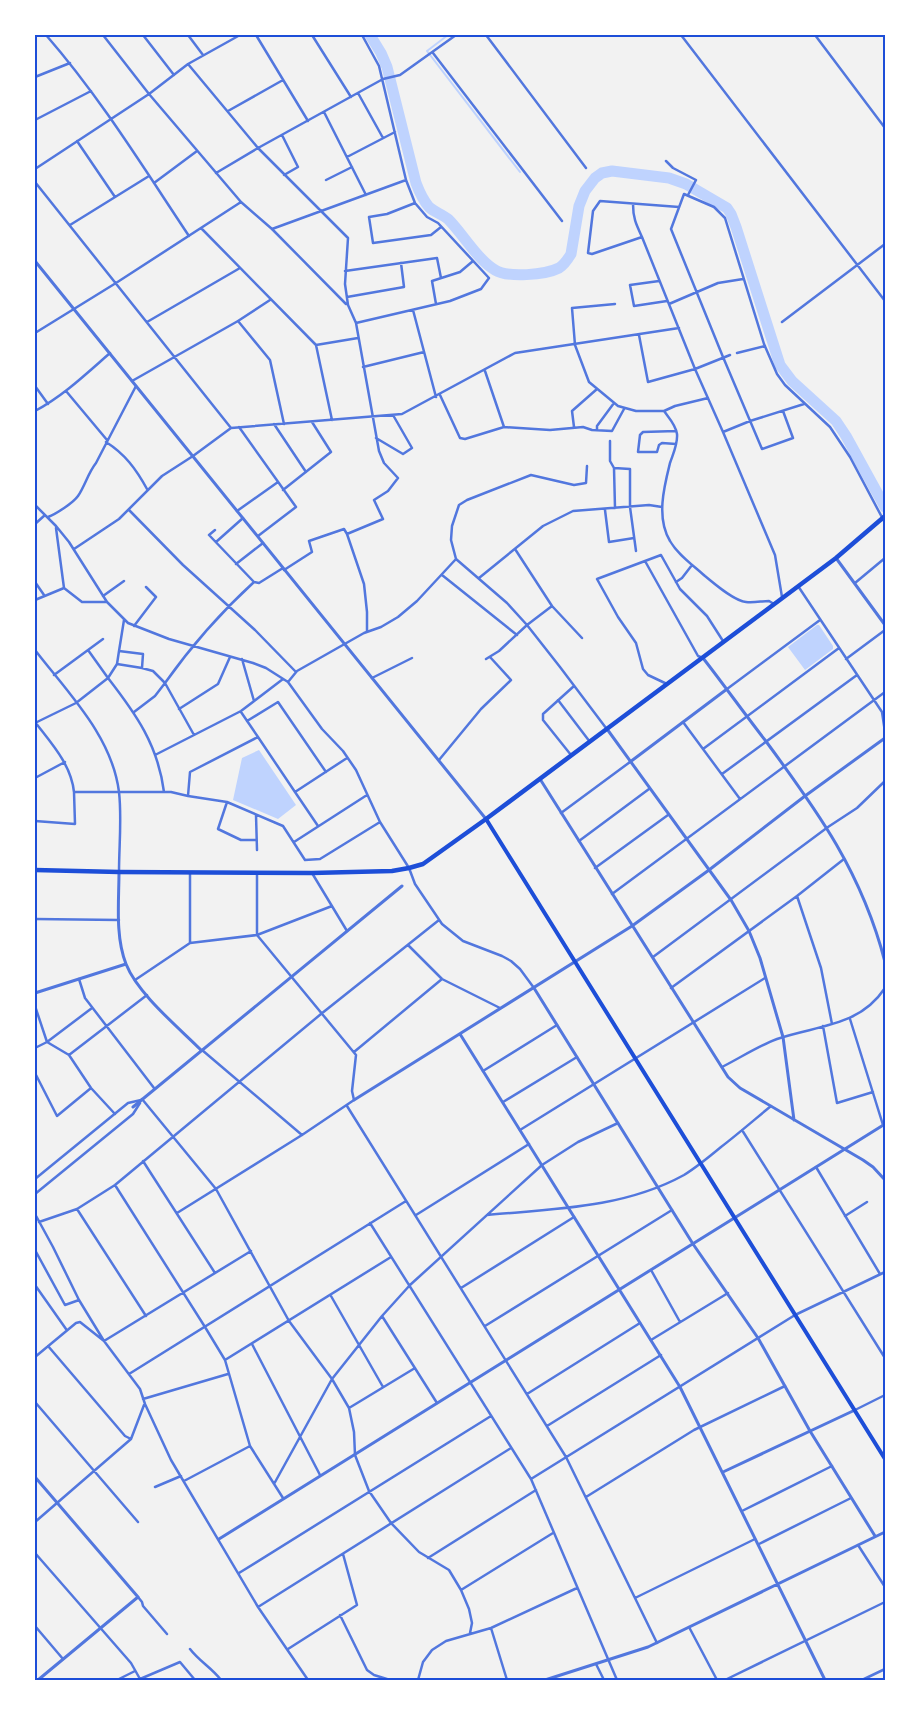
<svg xmlns="http://www.w3.org/2000/svg" width="920" height="1715" font-family="'Open Sans',sans-serif">
  <style>
    .water { fill: #bfd3fe }
    .lines { fill: none; stroke-linecap: round; stroke-linejoin: round }
    .stream { stroke: #bfd3fe; stroke-width: 2 }
    .river { stroke: #bfd3fe; stroke-width: 11 }
    .minor { stroke: #5277de; stroke-width: 2.5 }
    .tertiary { stroke: #5277de; stroke-width: 3 }
    .secondary { stroke: #1d4ed8; stroke-width: 4 }
    .trunk { stroke: #1d4ed8; stroke-width: 4.5 }
    .rail { stroke: #7290e2; stroke-width: 2 }
    .neatline { fill: none; stroke: #1d4ed8; stroke-width: 2 }
  </style>
  <rect width="100%" height="100%" fill="#f2f2f2"/>
  <!-- water -->
  <path class="water" d="M817,625H819L833,646V649L805,670L788,647Z
    M259,750L296,805L278,819L233,800L242,758Z"/>
  <g class="lines">
    <!-- stream -->
    <path class="stream" d="M448,35L427,51L520,172"/>
    <!-- river -->
    <path class="river" d="M370,35L381,53L387,67L416,183C419,191 423,200 429,207C434,212 442,214 448,219C463,234 477,259 495,270C508,278 545,275 559,268C564,265 568,259 571,254L579,206L585,191L595,178L602,173L612,171L669,178L686,184L727,208L731,214L736,227L780,365L792,381L836,421L846,436L885,507"/>
    <!-- minor -->
    <path class="minor" d="M46,35C100,97 143,167 189,236
      M103,35L149,94L241,202L272,229L346,304
      M143,35L174,75
      M188,35L203,55
      M256,35L308,121
      M312,35L351,97
      M486,35L586,168
      M681,35L885,301
      M815,35L885,128
      M433,53L562,221
      M188,64L258,148L348,238L345,284L348,305L356,323L379,451L384,463L398,478L388,491L374,500L383,519L347,534
      M35,77L70,63
      M358,93L383,138
      M228,111L283,80
      M324,112L366,195
      M35,120L91,91
      M282,135L298,167L284,175
      M77,141L115,197
      M347,157L395,132
      M666,161L673,168L696,180L688,195
      M35,169L149,94L188,64L240,35
      M216,173L258,148L383,79L400,75L456,35
      M326,180L352,167
      M35,182L231,428
      M154,183L197,151
      M415,203L387,214L369,217L373,243L431,235L441,227
      M633,204C633,218 636,224 642,237L695,369L723,432L750,421L804,404
      M70,225L149,176
      M201,228L316,345L332,420
      M272,229L406,180
      M642,237L592,254L588,253L593,211L600,201L679,207
      M345,271L437,258L441,278
      M659,281L630,285L634,306L667,301
      M347,297L404,287L401,263
      M436,304L432,281L460,272L473,261
      M615,304L572,308L575,345L589,382L618,406L636,411H664L675,406L708,398
      M669,304L718,283L743,279
      M413,310L436,397
      M238,321L270,360L284,424
      M147,322L240,268
      M782,322L885,244
      M356,323L450,301L481,289L489,278L438,223L427,217L415,203L406,180L379,66L362,35
      M35,333L116,283L241,202
      M639,335L648,382L695,369L730,355
      M316,345L358,338
      M737,353L765,346
      M363,367L424,352
      M485,371L504,427
      M132,381L238,321L270,300
      M35,386L48,404
      M66,391L107,440
      M440,395L460,438L465,439L504,427L550,430L583,427L592,430L612,431L624,409
      M35,411C63,396 86,374 110,353
      M664,411C669,418 676,425 677,434C678,444 673,454 670,463C664,487 656,518 670,541C678,555 693,565 705,576C715,584 734,601 746,602C754,603 762,601 769,601L774,604
      M783,411L793,438L762,449L723,357L671,229L684,194L714,207L725,218L764,344L777,374L785,385L830,427L850,457L885,523
      M274,424L306,472
      M239,427L296,507L258,536
      M574,427L572,411L597,389
      M597,430V426L614,403
      M676,431L643,432L640,435L638,452H657L659,445L662,443L676,444
      M723,432L775,555L782,597
      M376,438L403,454L412,448L393,415
      M610,441V461L614,468L615,508
      M106,442C125,454 136,469 147,489
      M587,466L586,483L574,485L531,475L467,500L459,505L452,526L451,540L456,559L507,603L527,625L560,667L606,728
      M614,468L630,469V507L636,551
      M283,490L331,452L312,422
      M35,505L56,526L69,542L107,602L128,623L169,639L253,663L266,668L288,682L322,729L343,751L356,770L380,822L409,868L415,884L442,924L463,941L502,956L511,961L520,969L534,988
      M129,510L183,565L255,630L296,672
      M605,510L609,542L634,538
      M237,511L278,482
      M48,517C56,514 73,503 78,496C85,486 88,473 96,463L136,386
      M35,524L45,515
      M56,528L64,588L82,602H107
      M215,530L209,535L254,582L259,583L283,568
      M216,542L243,518
      M74,549L119,519L162,476L193,456L231,428L402,414L515,353L679,328
      M515,549L552,606L582,638
      M645,561L698,656L703,658
      M236,564L263,543
      M284,570L312,552L309,541L344,529L347,534L364,584L367,612V632
      M442,575L517,635
      M479,578L543,526L573,511L649,505L662,507
      M35,582L44,595
      M676,582L682,578L692,565
      M855,583L885,558
      M798,586L882,712L885,732
      M103,596L124,581
      M35,600L64,588
      M124,620L119,651L143,654L142,668L153,671L165,683C192,645 219,614 254,582
      M134,626L156,597L146,587
      M35,650C68,693 112,736 119,792C122,818 119,846 119,872
      M88,650L108,678L117,664L119,651
      M242,659L254,701
      M486,659L499,651L527,625L552,606
      M846,659L885,630
      M117,664L142,668
      M54,675L103,639
      M372,678L412,658
      M288,682L297,671L364,633L381,627L398,617L417,601L456,559
      M667,684L648,675L643,669L636,643L618,617L597,579L661,555L680,589L707,616L723,641
      M727,689L820,620
      M558,700L590,742
      M179,709L218,684L230,657
      M134,712L155,696L165,683L194,735
      M241,712L258,737
      M247,721L278,702L326,772
      M35,722C51,743 71,764 74,792H171L188,796L190,772L258,737L295,792L347,758
      M683,722L740,799
      M35,723L76,703L108,678C136,714 158,745 164,792
      M703,749L839,648
      M155,755L241,711L283,679
      M571,755L543,720V714L574,686
      M439,760L481,709L511,680L490,657
      M722,774L857,675
      M35,778L65,762
      M295,792L318,826
      M188,796L227,802L283,826L305,860L320,859L380,822
      M227,802L218,829L241,840H256
      M561,813L630,762
      M256,815L257,850
      M35,821L75,824L74,792
      M579,841L649,789
      M294,842L367,795
      M595,868L668,815
      M190,873V943
      M312,873L347,931
      M612,894L885,692
      M797,896L821,968L832,1024
      M35,919L119,920
      M408,945L442,979L500,1008
      M653,957L828,827L857,808L885,781
      M79,979L85,998L154,1088
      M135,980L190,943L257,935L332,906
      M671,988L797,896L844,859
      M35,1006L47,1042L69,1055L91,1088L115,1114
      M850,1019L883,1125
      M823,1026L837,1103L873,1092
      M35,1048L47,1042L92,1008
      M202,1050L302,1135
      M354,1052L442,979
      M69,1055L147,995
      M722,1067C740,1058 758,1046 777,1039C818,1025 859,1027 885,988
      M483,1071L557,1025
      M35,1073L57,1116L91,1088
      M142,1099L216,1189L289,1321L332,1379L349,1408L354,1432L355,1455L369,1491L391,1523L419,1552L449,1570L461,1590L469,1609L472,1623L470,1633
      M503,1102L577,1057
      M347,1106L566,1457L657,1643
      M520,1130L765,978
      M742,1130L885,1358
      M143,1161L215,1273
      M816,1167L880,1274
      M35,1179L128,1103L141,1100
      M115,1185L205,1327L225,1360L250,1446L283,1498
      M35,1194L133,1114L140,1103
      M77,1209L146,1316
      M177,1213L302,1135L354,1100L352,1091L356,1055L257,935V874
      M35,1214L53,1247L79,1300L104,1341L140,1389L145,1404L171,1460L258,1607L308,1680
      M416,1215L529,1144
      M487,1215C554,1209 624,1208 684,1175C697,1167 709,1157 721,1147C738,1134 754,1120 771,1106
      M845,1216L867,1202
      M39,1222L77,1209L115,1185L321,1014L439,920
      M370,1223L531,1479L617,1680
      M35,1250L65,1305L79,1300
      M651,1270L680,1322
      M35,1285L66,1329
      M461,1288L574,1217
      M331,1296L383,1387
      M382,1316L437,1403
      M485,1326L672,1210
      M651,1340L728,1293
      M252,1344L320,1475
      M48,1346L125,1436L131,1439
      M35,1357L76,1323L80,1322L104,1341L251,1251
      M225,1360L391,1257
      M129,1374L406,1201
      M527,1394L640,1323
      M143,1399L228,1374
      M35,1402L138,1522
      M349,1408L415,1368
      M855,1410L885,1395
      M547,1426L661,1355
      M531,1479L795,1315L885,1272
      M184,1481L250,1446
      M274,1484L332,1379L382,1316L410,1285L542,1165L578,1142L618,1123
      M155,1487L181,1476
      M586,1497L694,1430L785,1386
      M742,1511L832,1466
      M35,1522L131,1439L144,1405
      M759,1544L851,1498
      M858,1545L885,1587
      M35,1553L131,1663L140,1679L180,1662L195,1680
      M428,1558L536,1490
      M239,1573L491,1416
      M461,1590L553,1533
      M138,1597L142,1602L143,1606L167,1634
      M635,1598L755,1539
      M258,1607L511,1448
      M340,1615L367,1670L374,1675L390,1680
      M35,1626L63,1659
      M689,1627L717,1680
      M491,1628L507,1680
      M190,1649C199,1661 212,1668 221,1680
      M288,1649L357,1605L343,1554
      M596,1664L604,1680
      M117,1680L135,1671
      M418,1680L423,1662L432,1650L446,1641L491,1628L577,1588
      M725,1680L885,1602
      M862,1680L885,1669"/>
    <!-- tertiary -->
    <path class="tertiary" d="M35,261L486,819
      M836,558L885,625
      M703,658C724,685 744,713 765,740C819,813 862,873 885,962
      M607,729L731,900L749,931L760,958L783,1037L794,1120
      M630,762L727,689
      M540,779L728,1077L740,1088L863,1160L873,1167L885,1180
      M119,872C119,901 115,936 126,964C138,994 177,1026 201,1050
      M534,988L693,1244L758,1338L810,1431L875,1536
      M35,993L126,964
      M460,1034L680,1387L825,1680
      M354,1100L632,926L709,870L805,796L885,738
      M133,1107L402,886
      M723,1472L855,1410
      M35,1477L138,1597L38,1680
      M219,1539L885,1124
      M545,1680L648,1647L885,1532"/>
    <!-- secondary -->
    <path class="secondary" d="M486,819L885,1459"/>
    <!-- trunk -->
    <path class="trunk" d="M35,870L119,872L312,873L392,871L409,868L423,864L486,819L836,558L885,516"/>
    <!-- rail -->
    <path class="rail" d="M884,1680L885,1679"/>
  </g>
  <!-- border -->
  <rect width="920" height="1715" fill="none" stroke="#ffffff" stroke-width="72"/>
  <rect x="36" y="36" width="848" height="1643" class="neatline"/>
</svg>
